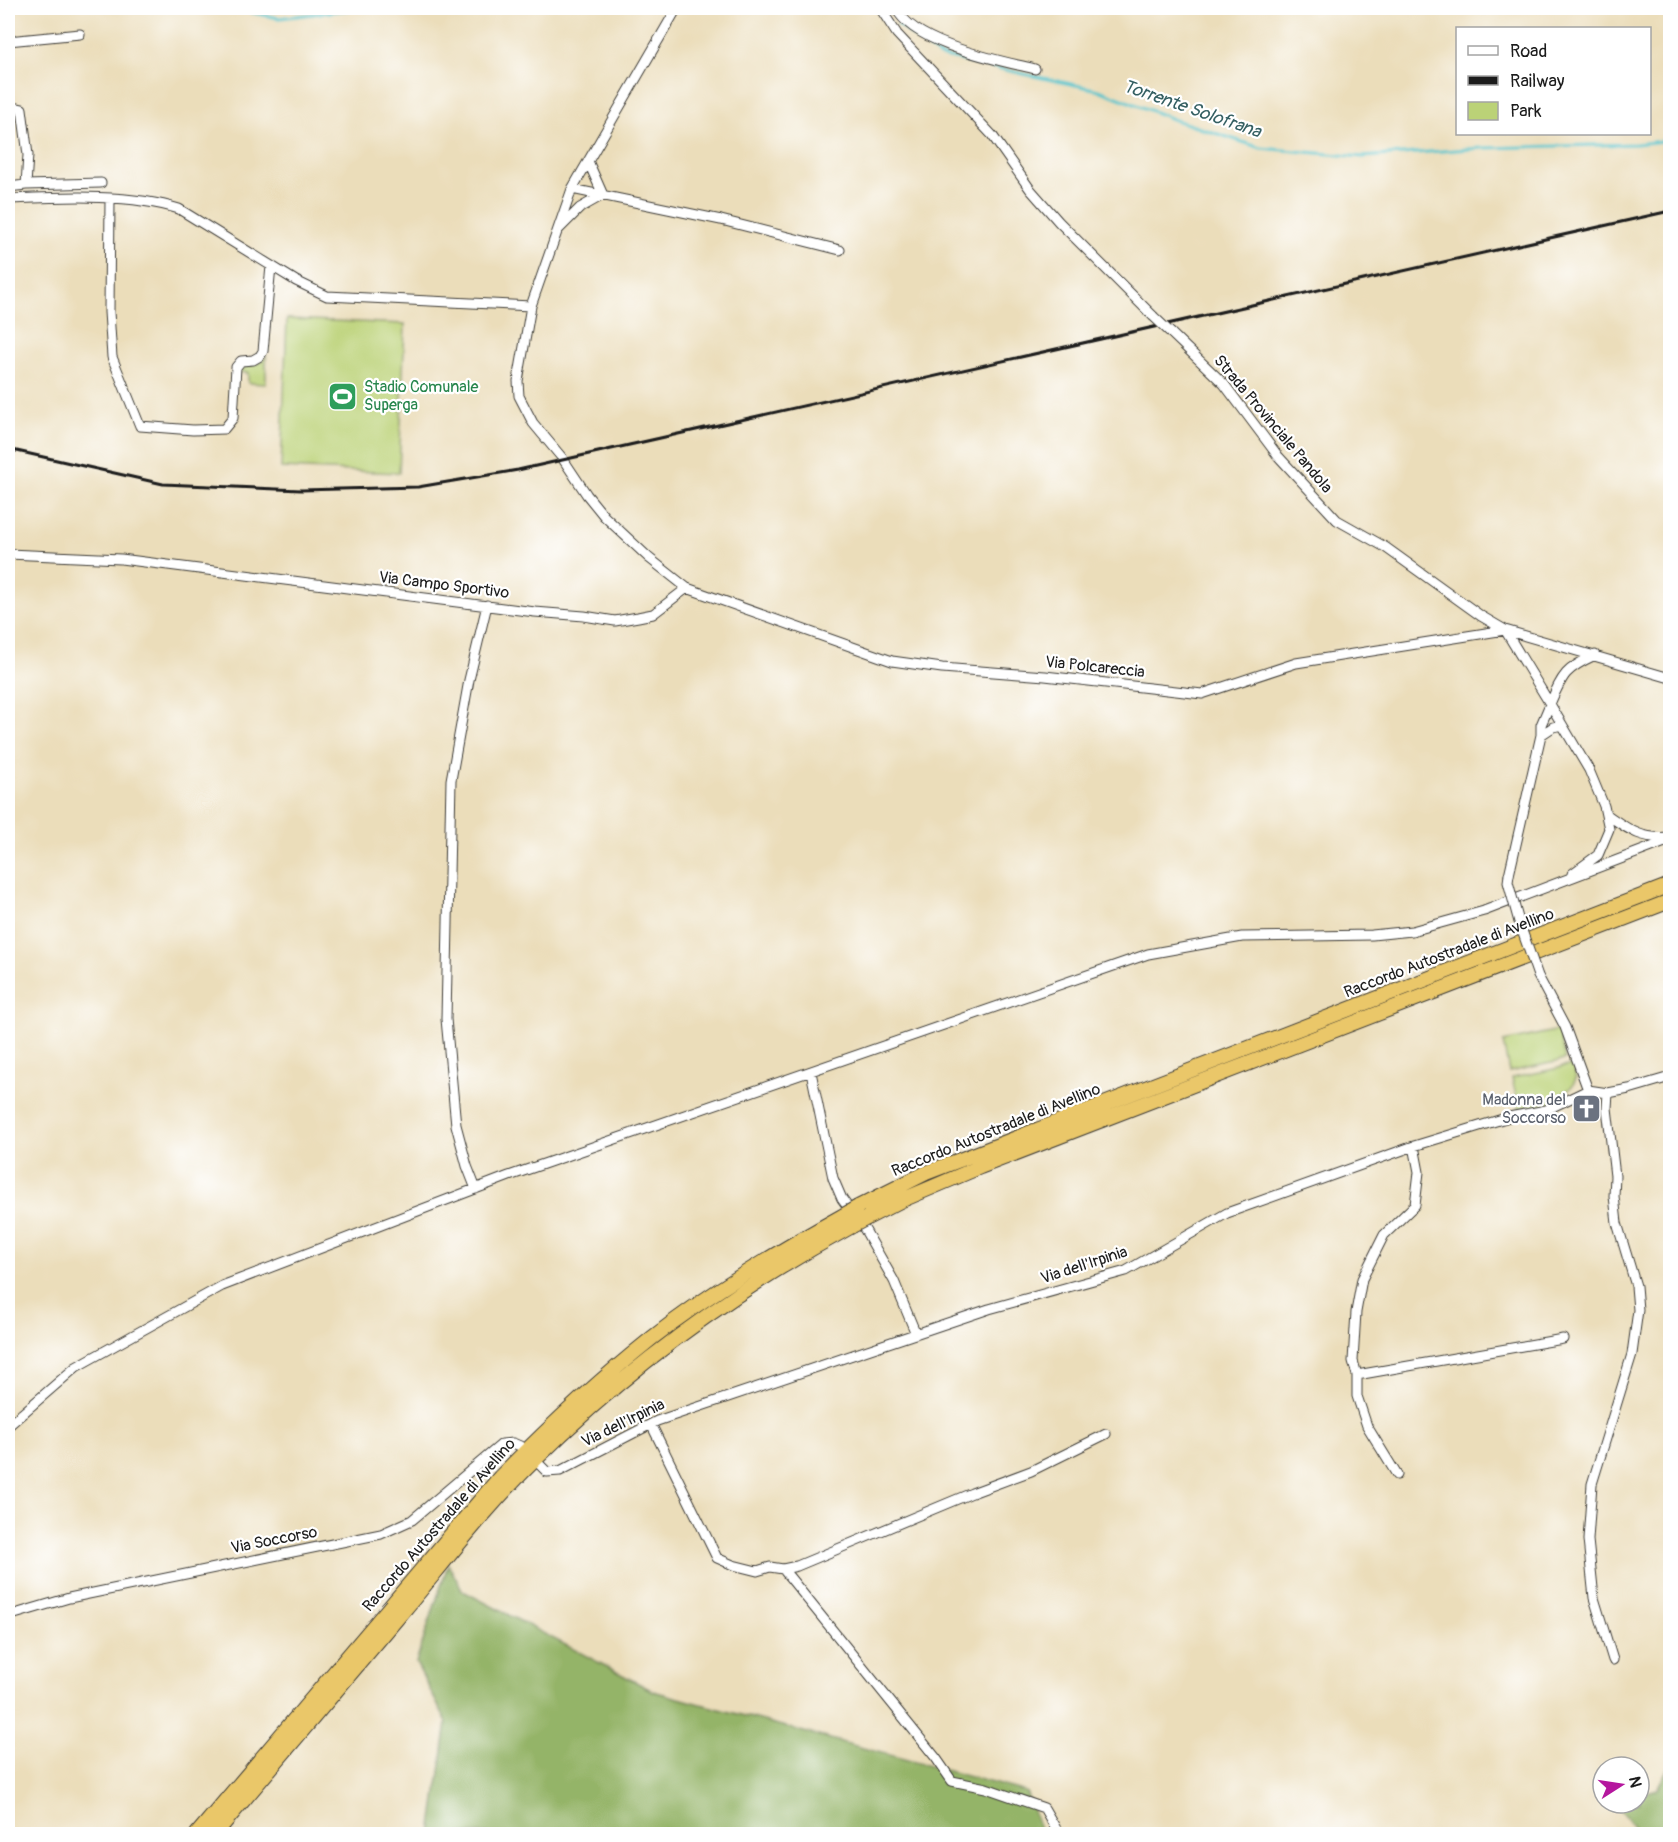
<svg xmlns="http://www.w3.org/2000/svg" width="1678" height="1842" font-family="Pangolin,sans-serif">
  <style>
    .green { fill: #bbd277; stroke: #6c774a; stroke-width: 1.5 }
    .forest { fill: #94b468; stroke: #586842; stroke-width: 1.5 }
    .lines { fill: none; stroke-linecap: round; stroke-linejoin: round }
    .stream { stroke: #57c4cc; stroke-width: 3 }
    .minor-casing { stroke: #3b3934; stroke-width: 11 }
    .highway-casing { stroke: #3b3934; stroke-width: 16 }
    .minor { stroke: #fff; stroke-width: 9 }
    .highway { stroke: #eac769; stroke-width: 14 }
    .rail { stroke: #1c1c1c; stroke-width: 3 }
    .minor-bridge-casing { stroke: #3b3934; stroke-width: 11; stroke-linecap: butt }
    .highway-bridge-casing { stroke: #3b3934; stroke-width: 16; stroke-linecap: butt }
    .minor-bridge { stroke: #fff; stroke-width: 9 }
    .highway-bridge { stroke: #eac769; stroke-width: 14 }
    .labels { text-anchor: middle; dominant-baseline: central; stroke-width: 4.5; stroke-linejoin: round; paint-order: stroke }
    .leisure-label { font-size: 16px; fill: #27864d; stroke: #fff; text-anchor: start }
    .street-label { font-size: 16px; fill: #1c1c1c; stroke: #fff }
    .worship-label { font-size: 16px; fill: #5b616d; stroke: #fff; text-anchor: end }
    .water-label { font-size: 18px; font-style: italic; fill: #345f62; stroke: #fff }
  </style>
  <rect width="100%" height="100%" fill="#fff"/>
  <filter id="ink" filterUnits="userSpaceOnUse"><feTurbulence type="fractalNoise" baseFrequency=".0167" numOctaves="2"/><feDisplacementMap in="SourceGraphic" scale="12" xChannelSelector="R" yChannelSelector="G"/><feConvolveMatrix kernelMatrix="1 2 1 2 8 2 1 2 1" color-interpolation-filters="sRGB"/></filter>
  <filter id="wash" filterUnits="userSpaceOnUse"><feTurbulence type="fractalNoise" baseFrequency=".008" numOctaves="4" result="noise"/><feDisplacementMap in="SourceGraphic" scale="24" xChannelSelector="R" yChannelSelector="G"/><feGaussianBlur stdDeviation="1.35" result="paint"/><feColorMatrix in="noise" values="0 0 0 0 0 0 0 0 0 0 0 0 0 0 0 0 0 1.4 0 .05"/><feComposite in="paint" operator="in"/></filter>
  <g filter="url(#wash)">
    <rect width="100%" height="100%" fill="#ebddba"/>
    <!-- green -->
    <path class="green" d="M287,319L405,324L399,473L281,468Z
      M266,356V384L248,383V373L240,372V370C249,362 256,369 266,356Z
      M1559,1030L1565,1060L1509,1072L1503,1042Z
      M1573,1065L1576,1079L1572,1086L1556,1100L1550,1103L1519,1109L1512,1078Z"/>
    <!-- forest -->
    <path class="forest" d="M448,1564L463,1591L653,1691L1026,1792L1042,1834H431L447,1723L416,1663Z
      M1670,1766V1834H1639L1615,1803H1639V1794L1658,1789Z"/>
    <g class="lines">
      <!-- stream -->
      <path class="stream" d="M229,8L279,18L363,8
        M899,25L940,56L1099,90L1175,120L1261,148L1363,157L1482,148L1636,144L1662,141L1670,138"/>
    </g>
  </g>
  <g filter="url(#ink)">
    <g class="lines">
      <defs>
        <path id="minor" d="M880,8L897,34L992,135L1030,189L1059,222L1153,316
          M896,8C913,44 998,60 1035,69
          M8,41L80,34
          M8,106L22,109L28,155L26,185L8,187
          M588,161L603,195
          M26,185L101,183
          M572,189L721,220L840,250
          M8,199C58,197 131,193 179,209L296,281L327,296L531,306
          M110,199L109,312L112,357L140,426L193,430L224,429L233,418L236,367L241,361L253,360L260,356L263,351L271,266
          M558,230L580,208L603,195
          M1171,333L1224,384L1278,456L1337,520L1385,547L1481,616L1505,630L1550,704L1541,725V735L1553,727L1562,725
          M8,554L121,559L535,612L584,616L615,621L638,617L653,614L687,588L649,558L604,516L587,495L563,459L533,423L519,396L518,381L531,306L572,189L677,8
          M687,588L892,661L942,668L1045,676L1202,694L1296,663L1505,630L1670,678
          M1606,814C1628,829 1641,840 1669,837
          M1572,874L1598,855L1609,829L1604,806L1589,770L1550,704C1563,674 1565,669 1595,655
          M1509,875L1541,735
          M1538,976L1565,1027L1588,1090
          M811,1072L833,1178L842,1199L865,1230L894,1281L916,1334
          M1608,1093L1607,1108L1615,1176L1614,1196L1617,1223L1636,1286L1638,1310L1632,1354L1592,1484L1588,1540L1594,1598L1613,1660
          M476,1189L467,1166L456,1125L446,1019L451,780L469,680L487,605
          M1357,1375L1563,1339
          M651,1424L717,1558L733,1565L757,1571L770,1567L783,1569L797,1566L972,1493L1031,1471L1106,1434
          M8,1426L76,1367L222,1286L509,1176L1148,954L1242,937L1372,935L1412,931L1484,911L1670,840
          M540,1465L547,1472L560,1471L657,1421L989,1309L1126,1271L1227,1213L1414,1146L1509,1117L1546,1110L1588,1090L1608,1093L1629,1089L1670,1077
          M1397,1475L1367,1426L1357,1396V1375L1353,1361L1356,1312L1362,1279L1384,1235L1415,1205L1419,1172L1414,1146
          M783,1569L936,1758L952,1781L986,1788L1044,1808L1059,1834
          M8,1616L69,1598L381,1534L412,1520L502,1444L513,1443L520,1446"/>
        <path id="highway" d="M858,1207L926,1173L1670,885
          M867,1218L900,1201L980,1167L1670,901
          M197,1834L500,1477C548,1428 598,1381 652,1338C712,1291 778,1252 844,1215
          M215,1834C278,1759 341,1684 405,1609C447,1559 488,1505 536,1459C630,1366 736,1289 852,1226"/>
      </defs>
      <!-- minor casing -->
      <use href="#minor" class="minor-casing"/>
      <!-- highway casing -->
      <use href="#highway" class="highway-casing"/>
      <!-- minor -->
      <use href="#minor" class="minor"/>
      <!-- highway -->
      <use href="#highway" class="highway"/>
      <!-- rail -->
      <path class="rail" d="M8,449L163,484L301,490L418,487L518,470L1670,211"/>
      <defs>
        <path id="minor-bridge" d="M1153,316L1171,333
          M1509,875L1508,882L1519,922L1538,976"/>
        <path id="highway-bridge" d="M844,1215L858,1207
          M852,1226L867,1218"/>
      </defs>
      <!-- minor-bridge casing -->
      <use href="#minor-bridge" class="minor-bridge-casing"/>
      <!-- highway-bridge casing -->
      <use href="#highway-bridge" class="highway-bridge-casing"/>
      <!-- minor-bridge -->
      <use href="#minor-bridge" class="minor-bridge"/>
      <!-- highway-bridge -->
      <use href="#highway-bridge" class="highway-bridge"/>
    </g>
  </g>
  <!-- icons -->
  <defs>
    <symbol id="stadium-square" viewBox="-11 -11 22 22"><rect x="-9" y="-9" width="18" height="18" rx="4" fill="#2e9e5b" stroke="#fff"/><path d="M0-5a6.5 5 0 1 0 0 10a6.5 5 0 1 0 0-10ZM-3.5-1.8h7v3.6h-7Z" fill="#fff"/></symbol>
    <symbol id="church-square" viewBox="-11 -11 22 22"><rect x="-9" y="-9" width="18" height="18" rx="4" fill="#6b7280" stroke="#fff"/><path d="M-1.2-6h2.4v3.5h3.3v2.4h-3.3V6h-2.4V-.1h-3.3v-2.4h3.3Z" fill="#fff"/></symbol>
  </defs>
  <g fill-rule="evenodd">
    <use href="#stadium-square" x="326" y="380" width="33" height="33"/>
    <use href="#church-square" x="1570" y="1092" width="33" height="33"/>
  </g>
  <g class="labels">
    <!-- leisure labels -->
    <g class="leisure-label">
      <text x="364" y="387">Stadio Comunale<tspan x="364" dy="18">Superga</tspan></text>
    </g>
    <!-- street labels -->
    <g class="street-label">
      <text transform="translate(1273 424) rotate(50)">Strada Provinciale Pandola</text>
      <text transform="translate(444 585) rotate(7)">Via Campo Sportivo</text>
      <text transform="translate(1095 667) rotate(6)">Via Polcareccia</text>
      <text transform="translate(1449 953) rotate(-21)">Raccordo Autostradale di Avellino</text>
      <text transform="translate(996 1130) rotate(-22)">Raccordo Autostradale di Avellino</text>
      <text transform="translate(1084 1265) rotate(-18)">Via dell'Irpinia</text>
      <text transform="translate(623 1423) rotate(-26)">Via dell'Irpinia</text>
      <text transform="translate(439 1525) rotate(-49)">Raccordo Autostradale di Avellino</text>
      <text transform="translate(274 1540) rotate(-11)">Via Soccorso</text>
    </g>
    <!-- worship labels -->
    <g class="worship-label">
      <text x="1566" y="1100">Madonna del<tspan x="1566" dy="18">Soccorso</tspan></text>
    </g>
    <!-- water labels -->
    <g class="water-label">
      <text transform="translate(1192 109) rotate(19)">Torrente Solofrana</text>
    </g>
  </g>
  <!-- margin -->
  <rect width="1678" height="1842" fill="none" stroke="#fff" stroke-width="30"/>
  <!-- legend -->
  <rect x="1456" y="27" width="195" height="108" fill="#ffffff" stroke="#a4a4a4" stroke-width="1.5"/>
  <rect x="1468" y="46" width="30" height="9" fill="#ffffff" stroke="#a4a4a4" stroke-width="1.5"/>
  <text x="1510" y="57" font-size="18" fill="#1c1c1c">Road</text>
  <rect x="1468" y="76" width="30" height="9" fill="#1c1c1c" stroke="#a4a4a4" stroke-width="1.5"/>
  <text x="1510" y="87" font-size="18" fill="#1c1c1c">Railway</text>
  <rect x="1468" y="102" width="30" height="18" fill="#bbd277" stroke="#a4a4a4" stroke-width="1.5"/>
  <text x="1510" y="117" font-size="18" fill="#1c1c1c">Park</text>
  <!-- north arrow -->
  <g transform="translate(1621 1785) rotate(78)"><circle r="28" fill="#ffffff" stroke="#a4a4a4" stroke-width="1.5"/>
  <path d="M0-4.5L10 22L0 15L-10 22Z" fill="#b5179e"/>
  <text y="-9" font-size="16" font-weight="bold" text-anchor="middle" fill="#1c1c1c">N</text>
  </g>
</svg>
